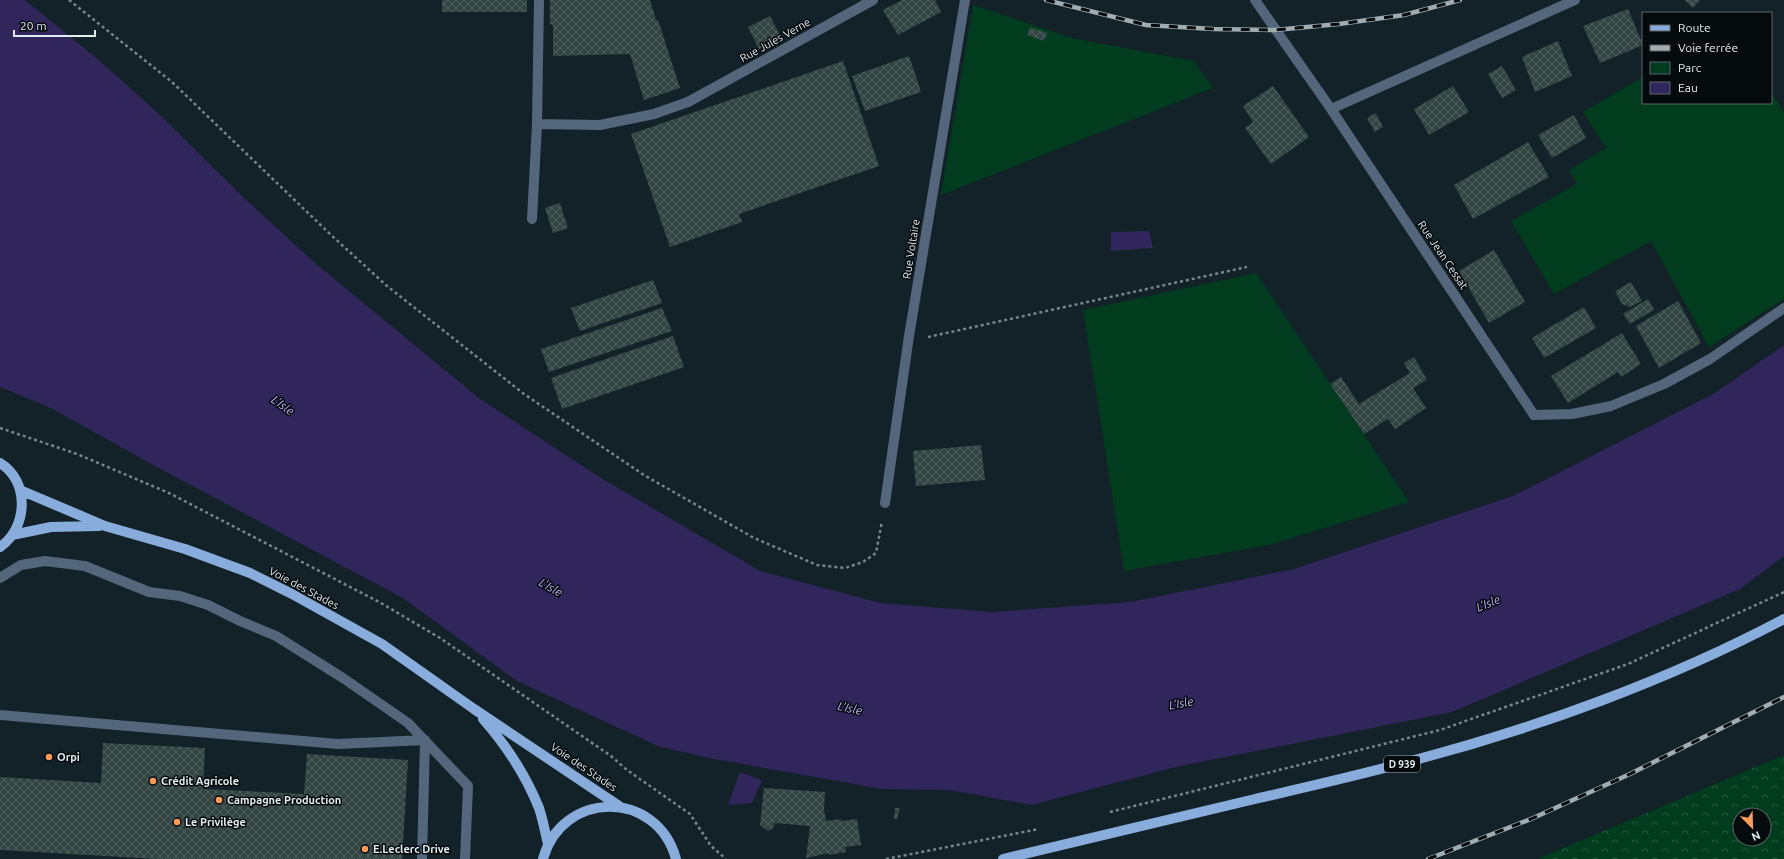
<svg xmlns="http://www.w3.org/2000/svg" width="1784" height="859" font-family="Ubuntu,sans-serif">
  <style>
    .green { fill: #003c1d }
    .forest { fill: url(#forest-crowns); fill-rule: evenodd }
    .water { fill: #30265c }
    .building { fill: url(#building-cross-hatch) }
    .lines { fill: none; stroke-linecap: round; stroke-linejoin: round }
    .path { stroke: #78868a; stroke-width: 2.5; stroke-dasharray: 3 3; stroke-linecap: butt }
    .lane { stroke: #54667c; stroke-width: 10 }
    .street { stroke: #54667c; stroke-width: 10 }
    .primary { stroke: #88addc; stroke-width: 10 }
    .rail-casing { stroke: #9facb0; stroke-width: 4.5 }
    .rail { stroke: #050a0d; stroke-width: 3; stroke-dasharray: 9; stroke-linecap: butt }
    .poi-dot { fill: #fe9b59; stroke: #050a0d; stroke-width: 1.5 }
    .labels { text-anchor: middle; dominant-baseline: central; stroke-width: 3; stroke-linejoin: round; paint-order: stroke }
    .shield { fill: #050a0d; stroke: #a0aaad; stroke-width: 1 }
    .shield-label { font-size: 10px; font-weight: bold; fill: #e3eef1 }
    .street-label { font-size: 11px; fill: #e3eef1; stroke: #050a0d }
    .poi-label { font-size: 11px; font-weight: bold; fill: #e3eef1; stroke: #050a0d; text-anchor: start }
    .water-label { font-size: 12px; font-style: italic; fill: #bdb6fc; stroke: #050a0d }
  </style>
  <defs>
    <pattern id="forest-crowns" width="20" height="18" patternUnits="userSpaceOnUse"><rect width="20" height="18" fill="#003c1d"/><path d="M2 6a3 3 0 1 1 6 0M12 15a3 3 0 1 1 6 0" fill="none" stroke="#25583e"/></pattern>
    <pattern id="building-cross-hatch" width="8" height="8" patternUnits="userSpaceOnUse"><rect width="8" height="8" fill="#324543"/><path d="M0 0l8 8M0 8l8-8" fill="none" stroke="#50605f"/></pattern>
  </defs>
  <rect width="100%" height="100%" fill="#122228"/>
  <!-- green -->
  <path class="green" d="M973,5L1072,38L1194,61L1213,88L941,195Z
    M1643,77V103H1771V92L1784,112V299L1709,347L1651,241L1554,294L1511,221L1577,184L1569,170L1606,148L1583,112Z
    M1256,273L1409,502L1269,545L1124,571L1083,310Z"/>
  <!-- forest -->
  <path class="forest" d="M1784,755V859H1537ZM1740,815H1764V839H1740Z"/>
  <!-- water -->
  <path class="water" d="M0,0H25L101,62L158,113L242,196L315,263L480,399L601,478L760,571L880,603L992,612L1131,602L1294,569L1513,496L1715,393L1784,345V556L1740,589L1452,712L1180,766L1031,805L950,790L882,789L704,757L658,746L517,681L403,598L155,466L51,408L0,387Z
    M1149,231L1153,248L1111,251V232Z
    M740,772L762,780L752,803L728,805Z"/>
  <!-- building -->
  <path class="building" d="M442,0H527V12H442Z
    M550,0H650L656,20H658L680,88L644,100L630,54L553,56V25L550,24Z
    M902,0H935L941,12L898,35L883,10Z
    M1684,0H1700L1693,8Z
    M1628,9L1643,45L1600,63L1583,26Z
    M770,16L781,37L759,49L748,27Z
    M1030,27L1047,33L1044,41L1027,35Z
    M1558,41L1572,76L1535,92L1522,57Z
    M909,56L921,92L865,111L852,76Z
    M843,61L879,166L739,214L742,222L670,247L631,134Z
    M1502,66L1516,90L1502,98L1488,74Z
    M1273,86L1309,137L1271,164L1245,128L1253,122L1243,106Z
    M1453,86L1469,112L1429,135L1414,109Z
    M1376,113L1383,127L1375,132L1367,118Z
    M1574,115L1586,138L1552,158L1538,135Z
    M1528,142L1549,177L1473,219L1454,185Z
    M560,203L568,228L553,233L545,208Z
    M1494,250L1525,302L1489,323L1459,271Z
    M653,280L662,303L580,331L571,308Z
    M1631,282L1642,301L1630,307L1622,304L1615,291Z
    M1648,299L1654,310L1630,324L1623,314Z
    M1678,301L1701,343L1659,368L1636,326Z
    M1584,307L1596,328L1544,358L1532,338Z
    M662,308L672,331L549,372L541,349Z
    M1622,333L1641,364L1621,377L1618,372L1568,403L1551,376Z
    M673,336L684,367L562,409L551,378Z
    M1414,357L1427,380L1413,388L1426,408L1395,429L1388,419L1364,434L1330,384L1341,377L1359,404L1410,373L1404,363Z
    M981,445L985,480L916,486L913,451Z
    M103,743L205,748L203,789L304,794L307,754L408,760L402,859H158L0,850V777L101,783Z
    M764,788L825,792L824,809L826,821L841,819V821L857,819L861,845L845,847L846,852L829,855V853L806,858L810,826L775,823L773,828L768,831L760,825Z
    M895,808H900L897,819H894Z"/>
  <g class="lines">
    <!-- path -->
    <path class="path" d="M69,0L172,82L331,235L387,286L524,394L644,475L754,538L817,565L845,568L863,562L876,553L882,521
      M928,337L1247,267
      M0,428L77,454L169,493L381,603L440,638L611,756L627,770L690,814L711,846L726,859
      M1110,812L1440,730L1628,664L1784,592
      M886,859L1039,829"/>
    <!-- lane -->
    <path class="lane" d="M539,0L537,124L600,125L654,114L688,102
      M532,219L537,124
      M1534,415L1572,414L1611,406L1664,384L1710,359L1784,308
      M0,578L21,565L45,561L85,566L149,592L180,596L208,605L240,621L276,636L343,678L408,723L468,786L465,859
      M0,715L338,744L425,740
      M422,859L425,740"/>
    <!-- street -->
    <path class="street" d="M1255,0L1331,109L1534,415
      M688,102L873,0
      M1331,109L1575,0
      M885,503L909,336L965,0"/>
    <!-- primary -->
    <path class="primary" d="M0,463C30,481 28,528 0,547
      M20,490L105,526L185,549L250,573L292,594L382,644L474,709L619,806
      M12,535L51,527L99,526
      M483,719C506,745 526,776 539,808C543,820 545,832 548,844
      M543,859C562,790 657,789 676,859
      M1003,859C1087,839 1171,819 1255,799C1307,787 1360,775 1411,761C1537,728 1669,680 1784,619"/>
    <defs>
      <path id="rail" d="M1046,0L1146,25L1213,29L1275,30L1339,24L1404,15L1460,0
        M1428,859L1531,819L1630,774L1784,697"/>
    </defs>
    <!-- rail casing -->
    <use href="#rail" class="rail-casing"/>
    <!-- rail -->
    <use href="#rail" class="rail"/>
  </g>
  <!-- markers -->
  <g class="poi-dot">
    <circle cx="49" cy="757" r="4"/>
    <circle cx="153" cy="781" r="4"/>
    <circle cx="219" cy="800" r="4"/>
    <circle cx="177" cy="822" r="4"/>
    <circle cx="365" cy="849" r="4"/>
  </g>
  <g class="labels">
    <!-- shield labels -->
    <rect class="shield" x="1384" y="756" width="36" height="16" rx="3"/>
    <g class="shield-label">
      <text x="1402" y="764">D 939</text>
    </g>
    <!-- street labels -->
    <g class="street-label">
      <text transform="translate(775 40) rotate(-29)">Rue Jules Verne</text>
      <text transform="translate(911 249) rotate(-81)">Rue Voltaire</text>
      <text transform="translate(1443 255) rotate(56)">Rue Jean Cessat</text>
      <text transform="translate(304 588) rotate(28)">Voie des Stades</text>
      <text transform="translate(584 767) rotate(34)">Voie des Stades</text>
    </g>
    <!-- poi labels -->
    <g class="poi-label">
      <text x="57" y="757">Orpi</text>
      <text x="161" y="781">Crédit Agricole</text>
      <text x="227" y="800">Campagne Production</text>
      <text x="185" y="822">Le Privilège</text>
      <text x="373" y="849">E.Leclerc Drive</text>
    </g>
    <!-- water labels -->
    <g class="water-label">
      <text transform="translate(283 405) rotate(36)">L'Isle</text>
      <text transform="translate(551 587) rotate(30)">L'Isle</text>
      <text transform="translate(1488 603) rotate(-22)">L'Isle</text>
      <text transform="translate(1181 703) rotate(-11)">L'Isle</text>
      <text transform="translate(850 708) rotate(12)">L'Isle</text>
    </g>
  </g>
  <!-- legend -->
  <rect x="1642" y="12" width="130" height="92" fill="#050a0d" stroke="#5e6568"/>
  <rect x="1650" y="25" width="20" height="6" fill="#88addc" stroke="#5e6568"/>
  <text x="1678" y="32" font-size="12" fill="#e3eef1">Route</text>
  <rect x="1650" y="45" width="20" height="6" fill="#9facb0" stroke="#5e6568"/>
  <text x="1678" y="52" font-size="12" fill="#e3eef1">Voie ferrée</text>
  <rect x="1650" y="62" width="20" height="12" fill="#003c1d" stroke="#5e6568"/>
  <text x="1678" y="72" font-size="12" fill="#e3eef1">Parc</text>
  <rect x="1650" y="82" width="20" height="12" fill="#30265c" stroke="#5e6568"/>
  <text x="1678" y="92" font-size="12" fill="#e3eef1">Eau</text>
  <!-- north arrow -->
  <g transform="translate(1752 827) rotate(157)"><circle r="19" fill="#050a0d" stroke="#5e6568"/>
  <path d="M0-3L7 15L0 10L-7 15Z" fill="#fe9b59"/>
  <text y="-6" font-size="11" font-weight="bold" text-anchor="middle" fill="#e3eef1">N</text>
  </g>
  <!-- scale -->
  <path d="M14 30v6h81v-6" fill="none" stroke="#e3eef1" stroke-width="2"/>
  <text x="20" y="30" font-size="12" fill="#e3eef1" stroke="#050a0d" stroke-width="3" paint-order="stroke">20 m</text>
</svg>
